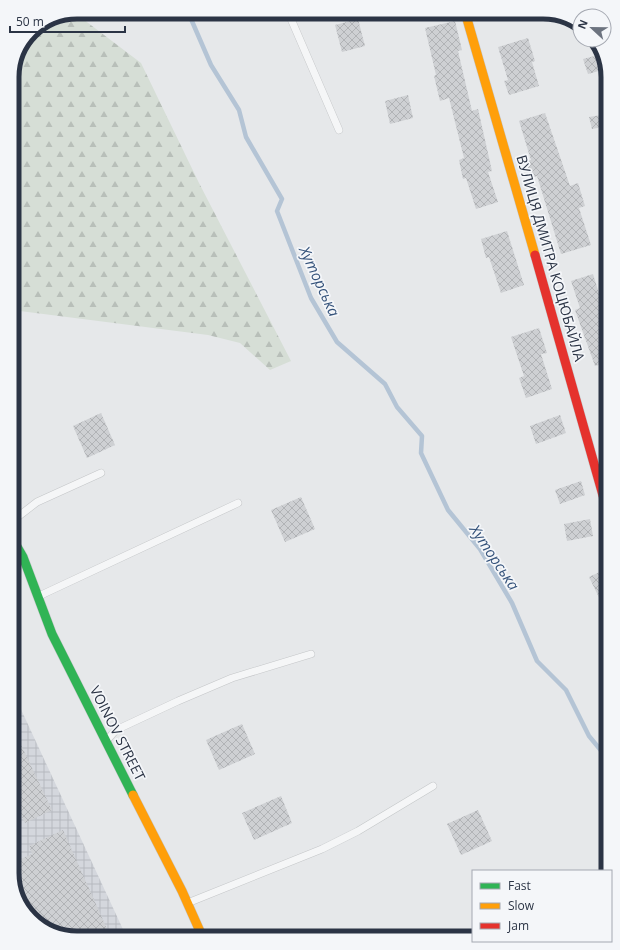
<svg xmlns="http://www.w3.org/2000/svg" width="620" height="950" font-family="'Open Sans',sans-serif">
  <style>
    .industrial { fill: url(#industrial-grid) }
    .forest { fill: url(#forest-firs) }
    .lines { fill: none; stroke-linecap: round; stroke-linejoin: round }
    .stream { stroke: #b4c4d5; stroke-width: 4.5 }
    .building { fill: url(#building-cross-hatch) }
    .lane-casing { stroke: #c4c6c8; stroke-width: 8 }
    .fast-casing { stroke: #c4c6c8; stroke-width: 10 }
    .slow-casing { stroke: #c4c6c8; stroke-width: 10 }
    .jam-casing { stroke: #c4c6c8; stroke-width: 10 }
    .lane { stroke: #f5f6f7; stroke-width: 7 }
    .fast { stroke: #30b455; stroke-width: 9 }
    .slow { stroke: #ff9f0a; stroke-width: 9 }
    .jam { stroke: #e5322d; stroke-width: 9 }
    .labels { text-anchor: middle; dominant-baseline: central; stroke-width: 3.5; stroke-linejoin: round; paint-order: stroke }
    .street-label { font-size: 14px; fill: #2b3445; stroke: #f4f6f9 }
    .water-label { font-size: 15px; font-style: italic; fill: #34527a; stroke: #f4f6f9 }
    .rim { fill: none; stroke: #2b3445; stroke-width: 5 }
  </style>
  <defs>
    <pattern id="industrial-grid" width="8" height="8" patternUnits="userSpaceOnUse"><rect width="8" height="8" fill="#d4d7dd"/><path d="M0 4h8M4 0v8" fill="none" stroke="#b6b9bf"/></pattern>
    <pattern id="forest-firs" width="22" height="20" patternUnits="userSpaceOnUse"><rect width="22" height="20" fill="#d6ded6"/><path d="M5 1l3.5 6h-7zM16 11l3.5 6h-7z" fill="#b8bfb9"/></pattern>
    <pattern id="building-cross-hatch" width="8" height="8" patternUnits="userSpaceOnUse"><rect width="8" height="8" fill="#ced0d3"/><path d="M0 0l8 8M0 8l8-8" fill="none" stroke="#b1b3b6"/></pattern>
  </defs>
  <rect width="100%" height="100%" fill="#e6e8ea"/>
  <!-- industrial -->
  <path class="industrial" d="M12,690L127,938H73L41,927L21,905L12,873Z"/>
  <!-- forest -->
  <path class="forest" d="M75,13L141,63L199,183L291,361L270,370L240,343L208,335L12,310V73L31,31Z"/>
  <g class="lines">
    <!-- stream -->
    <path class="stream" d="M188,12L211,65L239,110L246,137L282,199L277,211L311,298L337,342L385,384L397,407L422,436L421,453L448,510L480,549L512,603L537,661L566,690L589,736L608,759"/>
  </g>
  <!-- building -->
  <path class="building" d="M358,19L365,46L342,52L335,25Z
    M455,21L462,50L458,51L472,111L478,109L492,171L488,172L498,202L476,209L466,178L463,179L459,160L464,158L449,98L440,101L434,76L436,75L425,28Z
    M528,38L535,61L532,62L539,86L509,95L504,81L508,80L498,47Z
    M602,54L606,69L588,74L583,59Z
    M408,95L413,118L390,124L385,101Z
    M545,113L570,186L578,183L585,206L579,208L591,245L561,254L537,176L531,178L526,161L531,160L519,121Z
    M608,114V126L592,129L589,117Z
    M507,231L524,285L501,293L489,257L486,258L481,239Z
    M593,274L601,300L608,297V362L595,366L575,310L580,308L571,281Z
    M539,328L547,353L541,354L552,389L526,398L519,378L524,376L511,337Z
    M101,413L115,445L87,458L73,426Z
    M560,415L566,433L536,444L530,426Z
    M581,481L585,495L560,504L555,490Z
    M301,497L315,529L285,542L271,510Z
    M590,519L593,536L567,541L564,524Z
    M608,568V616L589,577Z
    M242,724L255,754L219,770L206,740Z
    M12,726L52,810L25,823L12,797Z
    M281,796L292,823L254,840L242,813Z
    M478,810L492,841L461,855L447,824Z
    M63,830L111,938H73L41,927L21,905L12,873V863L32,854L29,846Z"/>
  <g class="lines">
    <defs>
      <path id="lane" d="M288,12L339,130
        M12,531L15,519L37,502L101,473
        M39,596L238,503
        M108,739L116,730L178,701L232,678L311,654
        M190,902L322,849L358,831L433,786"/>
      <path id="fast" d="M12,538L23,557L52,634L133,795"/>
      <path id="slow" d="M465,12L535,255
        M133,795L182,891L203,938"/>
      <path id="jam" d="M535,255L608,513"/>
    </defs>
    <!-- lane casing -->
    <use href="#lane" class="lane-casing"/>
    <!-- fast casing -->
    <use href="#fast" class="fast-casing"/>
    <!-- slow casing -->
    <use href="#slow" class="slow-casing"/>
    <!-- jam casing -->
    <use href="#jam" class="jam-casing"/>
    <!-- lane -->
    <use href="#lane" class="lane"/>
    <!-- fast -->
    <use href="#fast" class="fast"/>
    <!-- slow -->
    <use href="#slow" class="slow"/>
    <!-- jam -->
    <use href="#jam" class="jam"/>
  </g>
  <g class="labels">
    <!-- street labels -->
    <g class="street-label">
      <text transform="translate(551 258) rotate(74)">ВУЛИЦЯ ДМИТРА КОЦЮБАЙЛА</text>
      <text transform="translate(118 733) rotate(63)">VOINOV STREET</text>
    </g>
    <!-- water labels -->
    <g class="water-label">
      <text transform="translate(320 281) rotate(65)">Хуторська</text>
      <text transform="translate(495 557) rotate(56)">Хуторська</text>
    </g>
  </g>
  <!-- crop -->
  <path d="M0 0H620V950H0ZM77 19H543A58 58 0 0 1 601 77V873A58 58 0 0 1 543 931H77A58 58 0 0 1 19 873V77A58 58 0 0 1 77 19Z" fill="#f4f6f9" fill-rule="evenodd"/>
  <path class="rim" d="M77 19H543A58 58 0 0 1 601 77V873A58 58 0 0 1 543 931H77A58 58 0 0 1 19 873V77A58 58 0 0 1 77 19Z"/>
  <!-- legend -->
  <rect x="472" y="870" width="140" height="72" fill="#f4f6f9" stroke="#a4a8b1"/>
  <rect x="480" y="883" width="20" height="6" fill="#30b455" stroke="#a4a8b1"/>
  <text x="508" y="890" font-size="12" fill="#2b3445">Fast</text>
  <rect x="480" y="903" width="20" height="6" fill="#ff9f0a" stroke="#a4a8b1"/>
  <text x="508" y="910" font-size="12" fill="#2b3445">Slow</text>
  <rect x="480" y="923" width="20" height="6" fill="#e5322d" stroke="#a4a8b1"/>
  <text x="508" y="930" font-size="12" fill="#2b3445">Jam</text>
  <!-- north arrow -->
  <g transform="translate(592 28) rotate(292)"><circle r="19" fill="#f4f6f9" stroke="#a4a8b1"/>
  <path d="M0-3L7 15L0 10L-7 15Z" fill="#6c737f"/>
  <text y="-6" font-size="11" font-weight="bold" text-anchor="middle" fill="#2b3445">N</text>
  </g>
  <!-- scale -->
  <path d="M10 26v6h115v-6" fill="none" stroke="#2b3445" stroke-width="2"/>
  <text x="16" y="26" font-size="12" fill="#2b3445" stroke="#f4f6f9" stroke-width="3" paint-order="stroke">50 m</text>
</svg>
